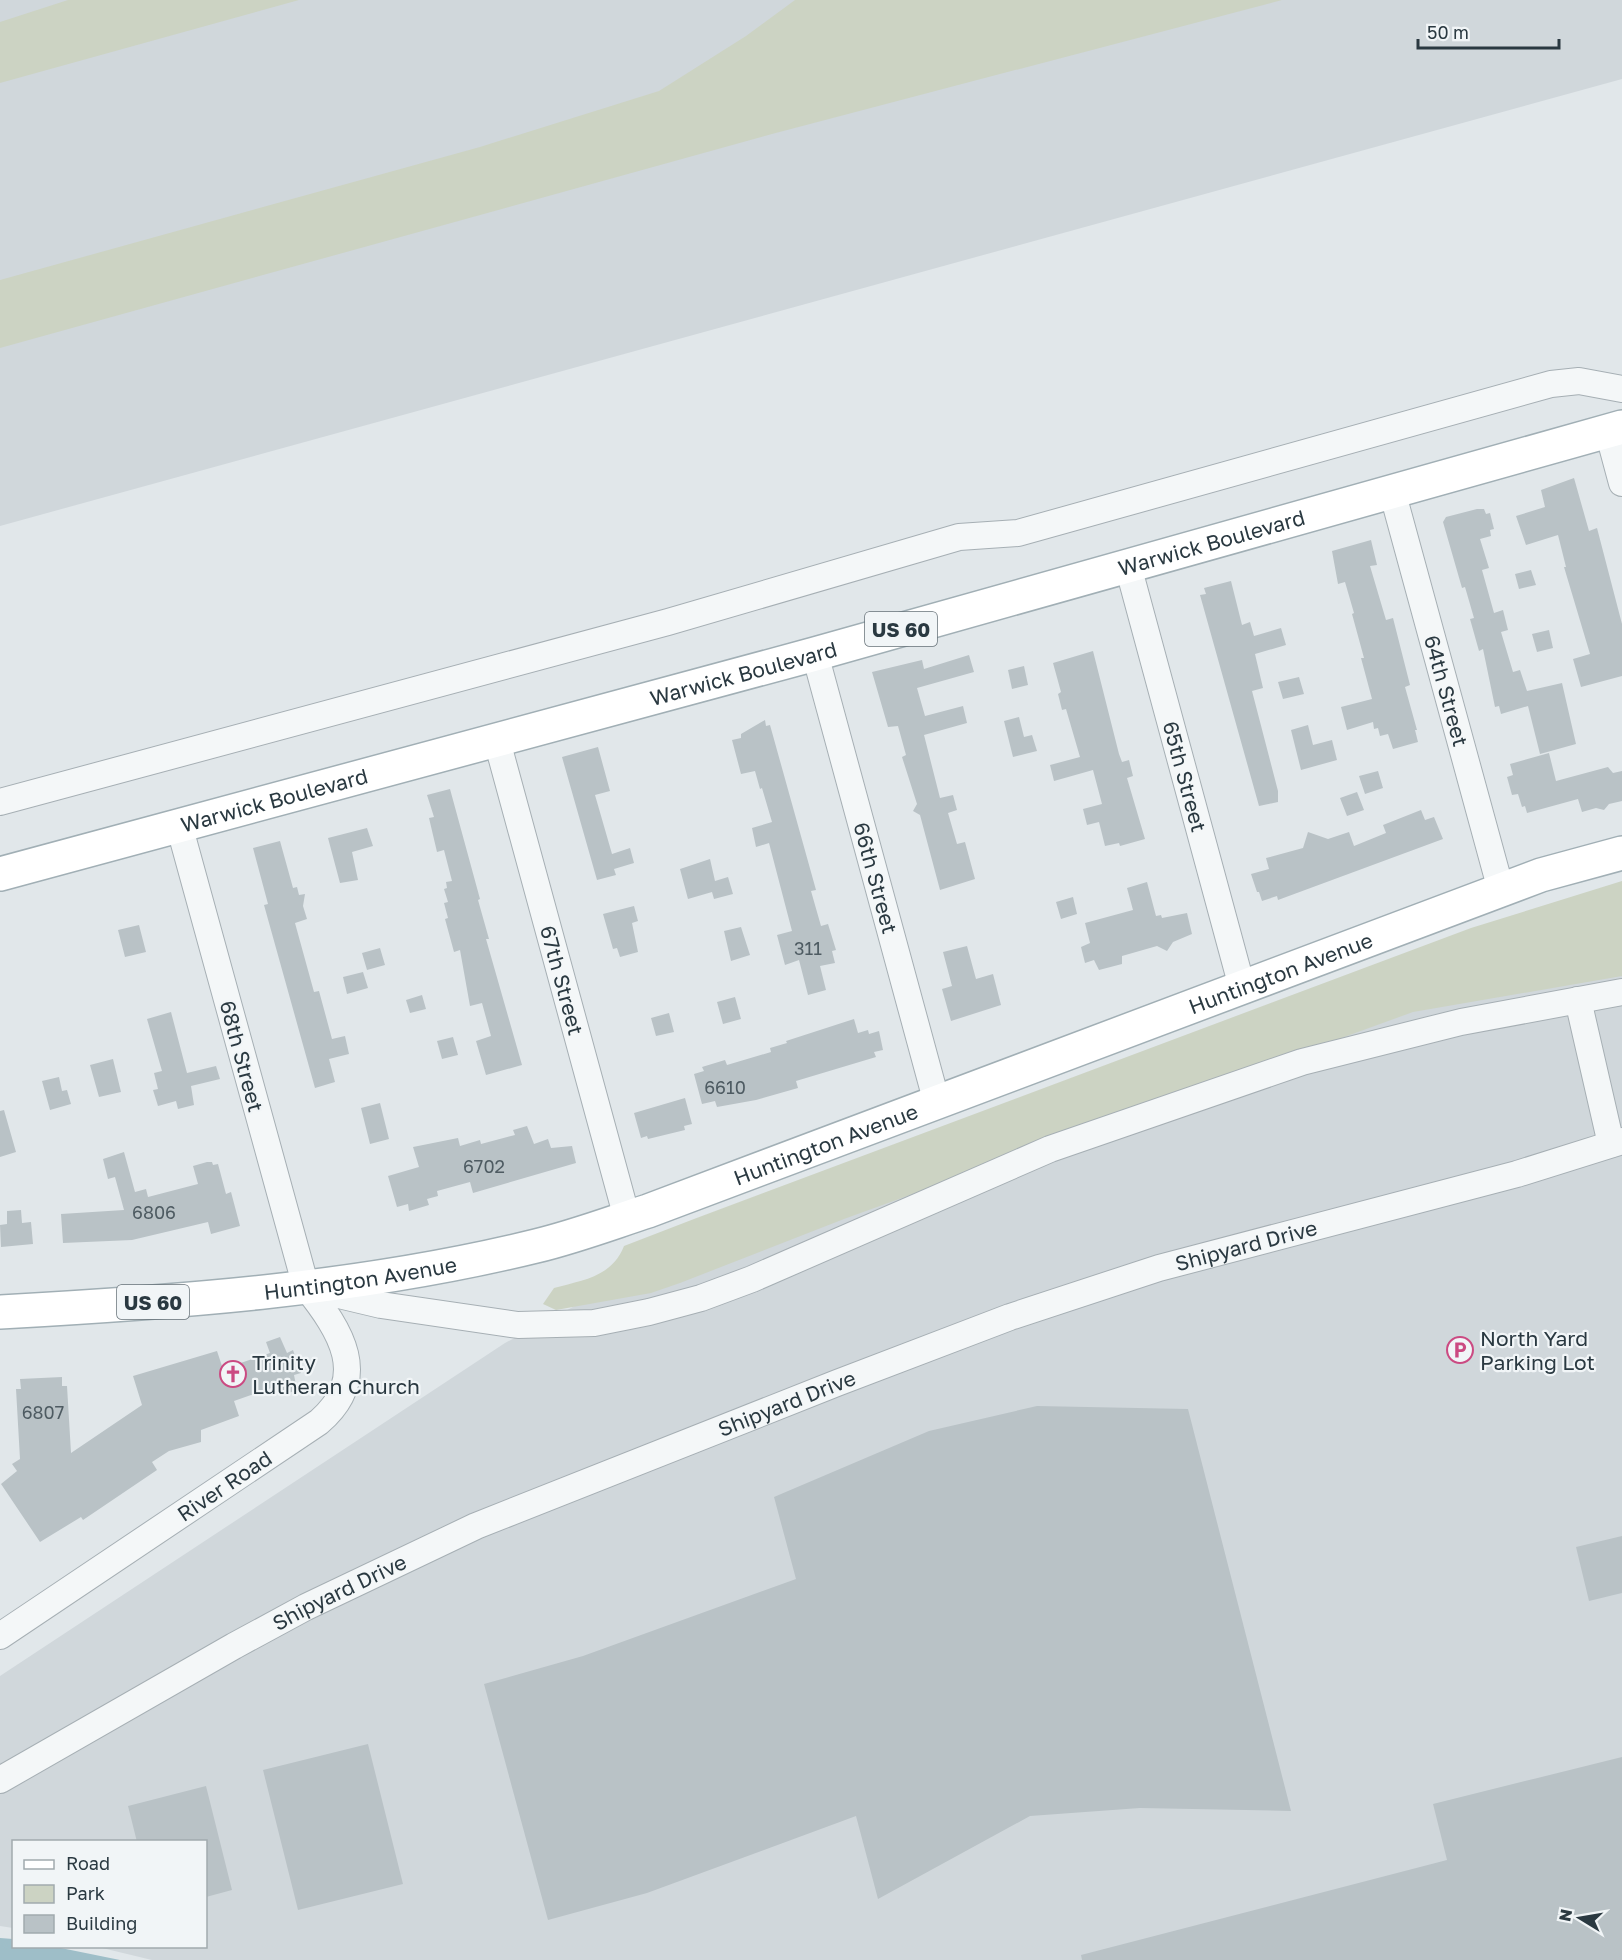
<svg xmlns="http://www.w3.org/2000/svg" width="1622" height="1960" font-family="'Golos Text',sans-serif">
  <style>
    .built { fill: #d0d7db }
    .green { fill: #ccd3c3 }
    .water { fill: #9ebec8 }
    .building { fill: #b9c2c6 }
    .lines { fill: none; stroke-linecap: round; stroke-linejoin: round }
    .minor-casing { stroke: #a6afb4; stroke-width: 28 }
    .major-casing { stroke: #a1afb5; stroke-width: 36 }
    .minor { stroke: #f4f7f8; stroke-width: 26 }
    .major { stroke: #fff; stroke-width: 33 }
    .labels { text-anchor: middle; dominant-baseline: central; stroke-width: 4.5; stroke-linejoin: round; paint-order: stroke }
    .number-label { font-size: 18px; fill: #4e5b62 }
    .shield { fill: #f1f5f7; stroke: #667178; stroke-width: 1.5 }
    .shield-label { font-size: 20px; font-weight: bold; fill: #2a3941 }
    .street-label { font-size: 21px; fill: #2a3941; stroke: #f1f5f7 }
    .poi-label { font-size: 21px; fill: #2a3941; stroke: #f1f5f7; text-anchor: start }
  </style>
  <rect width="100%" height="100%" fill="#e1e7ea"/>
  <!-- built -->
  <path class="built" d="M0,0H1622V79L0,526Z
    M1622,888V1960H152L98,1947L206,1946V1842H14L13,1928L0,1926V1676L505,1343L733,1222Z"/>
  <!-- green -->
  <path class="green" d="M68,0H299L0,83V22Z
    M795,0H1282L772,134L0,348V280L480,147L659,91L746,36Z
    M1622,881V976L1413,1012L844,1219L680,1283L651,1293L556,1310L543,1304L554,1288C583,1280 612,1277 624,1246L694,1219L1471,928Z"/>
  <!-- water -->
  <path class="water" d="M0,1938L13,1939L14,1946L56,1947L120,1960H0Z"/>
  <!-- building -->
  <path class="building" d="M1574,478L1589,531L1597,528L1622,624V676L1581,687L1573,659L1590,654L1564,567H1566L1558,535L1526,545L1516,516L1545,507L1541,490Z
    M1477,509H1484L1486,514L1490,513L1494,529L1490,530L1491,536L1480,539L1489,568L1482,570L1494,613L1503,610L1508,630L1501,632L1513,672L1520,670L1527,691L1562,683L1576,744L1540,754L1528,706L1501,714L1499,706L1495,707L1483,649L1479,651L1470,619L1474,618L1465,587L1462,588L1443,522L1446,517Z
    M1371,540L1377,565L1370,566L1386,620L1393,618L1410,685L1405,687L1417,730H1415L1418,742L1393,749L1388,734L1380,736L1378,728L1374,729L1373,722L1347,730L1341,707L1372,699L1361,658H1364L1352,614L1354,613L1345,582L1338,584L1332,551Z
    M1531,570L1536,585L1519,589L1515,574Z
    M1231,581L1242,625L1250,622L1254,636L1281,628L1286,645L1255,654L1263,688L1252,691L1278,791V802L1259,806L1200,595L1206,594L1204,588Z
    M1549,630L1553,648L1537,652L1532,634Z
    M1093,651L1119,754L1122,762L1129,760L1133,776L1127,778L1145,839L1120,846L1119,843L1105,846L1099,822L1087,825L1083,809L1102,804L1093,770L1054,781L1050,765L1080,757L1066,709L1062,710L1058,694L1061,692L1053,663Z
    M969,655L974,672L917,688L925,716L963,706L967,723L924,735L940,798L953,795L957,810L948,813L957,844L965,842L975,879L940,890L920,815L913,811L917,804L902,757L906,755L898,726L888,727L872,672L922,660L924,669Z
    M1024,666L1028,685L1012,689L1008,670Z
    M1299,677L1304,694L1283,699L1278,682Z
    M1019,717L1024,737L1032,735L1037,751L1013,757L1004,721Z
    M765,720L766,726L770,725L816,890L811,891L821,926L828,924L836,950L832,951L835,963L820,966L826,990L808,995L799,960L785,965L777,935L792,931L769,843L756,847L752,828L772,822L762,788L760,789L755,771L741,774L732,740L741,738V734Z
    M1308,725L1313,745L1332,740L1337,760L1301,770L1291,730Z
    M598,747L610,791L595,795L612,854L630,848L634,863L614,869L616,875L597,880L562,757Z
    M1549,753L1556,781L1608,767L1613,773L1622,771V801L1609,804L1604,810L1596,808L1582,812L1578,799L1527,813L1525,806L1522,807L1518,794L1512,795L1507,777L1513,775L1510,764Z
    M1378,771L1383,788L1365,794L1359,776Z
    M450,789L480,899L478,900L489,939H486L522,1065L486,1075L476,1041L491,1036L482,1003L470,1006L460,950L454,952L445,919L448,918L444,903L448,902L444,889L447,888L446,882L452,881L444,850L437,852L429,818L434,817L427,795Z
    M1357,792L1364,810L1347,816L1340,798Z
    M1421,810L1425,820L1434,817L1443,839L1278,900L1277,896L1262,901L1259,892H1257L1251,874L1269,869L1266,858L1303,848L1308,832L1328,839L1349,832L1354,846L1386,833L1383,825Z
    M367,828L373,846L352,852L358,880L340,883L328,838Z
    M280,841L293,888L297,887L299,895L305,894L303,906L307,919L295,923L314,992L319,991L332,1039L345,1036L349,1054L329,1059L335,1082L315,1088L264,905L268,904L253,848Z
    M710,859L715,881L728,877L733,894L714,899L712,892L688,899L680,869Z
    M1147,882L1156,916L1161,915L1162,918L1187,913L1192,934L1173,942L1167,951L1157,946L1122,956V964L1099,970L1094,960L1085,963L1081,947L1090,943L1085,923L1133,910L1127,888Z
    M1073,897L1077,914L1061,919L1056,902Z
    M634,906L638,921L632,923L638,952L620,957L617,948L613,949L603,914Z
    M139,925L146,952L125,957L118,930Z
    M741,927L750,955L731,961L724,931Z
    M967,946L976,979L993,974L1001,1005L951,1021L942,989L952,986L943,952Z
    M380,948L385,965L367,970L362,953Z
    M363,972L368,988L347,994L343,977Z
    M422,995L426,1009L410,1013L406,1000Z
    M735,997L741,1019L723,1024L717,1002Z
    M171,1012L187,1073L216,1066L220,1079L191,1086L194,1105L178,1109L176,1101L158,1106L153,1090L158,1089L154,1073L162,1071L147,1019Z
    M669,1013L674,1032L656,1036L651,1018Z
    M854,1019L858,1033L868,1030L869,1034L879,1031L883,1050L874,1052L876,1057L796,1081L798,1088L756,1100L717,1107L715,1101L702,1104L694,1074L704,1071L702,1067L725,1060L727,1065L771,1052L770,1048L787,1043L786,1041Z
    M453,1037L458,1055L442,1059L437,1041Z
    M113,1059L121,1092L99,1097L90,1065Z
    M59,1077L62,1091L67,1090L71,1104L50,1110L42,1081Z
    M685,1098L692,1124L684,1126L685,1130L648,1139L647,1136L641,1138L634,1113Z
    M380,1103L389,1139L370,1144L361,1108Z
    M4,1110L16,1152L0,1157V1111Z
    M527,1126L534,1144L548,1139L551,1148L572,1146L576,1163L473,1193L470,1182L437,1191L438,1196L427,1199L429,1205L409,1211L408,1204L397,1207L388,1176L419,1167L413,1147L458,1138L460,1146L480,1140L481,1144L515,1135L513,1130Z
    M124,1152L135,1192L146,1189L148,1197L198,1184L193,1166L207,1162H212L213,1165L218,1164L226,1194L231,1192L240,1226L211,1234L208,1222L132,1240L63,1243L61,1214L124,1210L115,1177L108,1179L103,1159Z
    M21,1210L22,1223L31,1222L33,1244L1,1247L0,1225L7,1224V1211Z
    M280,1337L287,1353L293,1350L301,1373L294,1375L297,1390L283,1395L280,1385L234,1401L239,1416L201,1430V1442L169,1451L152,1462L157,1470L83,1520L81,1517L40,1542L1,1484L17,1471L12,1464L20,1459L16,1389H21L20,1379L62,1377V1386H67L71,1453L142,1405L133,1376L217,1351L223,1369L270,1353L266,1342Z
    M1037,1406L1188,1409L1291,1811L1140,1808L1030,1816L878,1899L856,1816L647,1893L548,1920L484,1684L583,1656L796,1579L774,1497L929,1431Z
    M1622,1536V1593L1589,1601L1576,1547Z
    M368,1744L403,1884L298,1910L263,1770Z
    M1622,1757V1960H1082L1081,1955L1447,1860L1433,1804Z
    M206,1786L232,1890L206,1897V1842H137L128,1806Z"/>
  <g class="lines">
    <defs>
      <g id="minor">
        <path d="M1608,431L1622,483"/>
        <path id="s1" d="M1392,491L1501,890"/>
        <path id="s2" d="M1128,566L1242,987"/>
        <path id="s3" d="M815,654L937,1103"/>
        <path id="s4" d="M497,741L627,1218"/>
        <path d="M0,802L668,622L959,537L1018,533L1551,384L1579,381L1622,389"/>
        <path d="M1578,1000L1611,1144"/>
        <path d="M318,1290L381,1305L518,1325L594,1323L649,1312L701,1298L752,1279L1050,1149L1302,1062L1461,1022L1622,992"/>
        <path id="s5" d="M0,1636L319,1422C371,1377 341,1331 306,1287L179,825"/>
        <path id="s6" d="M0,1780L234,1646L306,1607L476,1526L837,1383L1010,1317L1159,1268L1517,1174L1622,1141"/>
      </g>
      <g id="major">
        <path id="s7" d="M0,874L815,654L1622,427"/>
        <path id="s8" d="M0,1312C179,1302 361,1289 536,1246C574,1237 611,1223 648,1211L1541,875L1622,853"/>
      </g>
    </defs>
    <!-- minor casing -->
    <use href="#minor" class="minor-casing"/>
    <!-- major casing -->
    <use href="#major" class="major-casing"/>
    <!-- minor -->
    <use href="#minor" class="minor"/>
    <!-- major -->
    <use href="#major" class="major"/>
  </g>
  <!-- icons -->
  <defs>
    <symbol id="parking-ring" viewBox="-11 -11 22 22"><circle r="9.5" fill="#f1f5f7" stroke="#cb4a82" stroke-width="1.5"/><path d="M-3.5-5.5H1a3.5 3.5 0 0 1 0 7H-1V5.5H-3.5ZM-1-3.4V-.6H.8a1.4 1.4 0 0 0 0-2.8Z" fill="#cb4a82"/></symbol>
    <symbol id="church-ring" viewBox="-11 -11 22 22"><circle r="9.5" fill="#f1f5f7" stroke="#cb4a82" stroke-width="1.5"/><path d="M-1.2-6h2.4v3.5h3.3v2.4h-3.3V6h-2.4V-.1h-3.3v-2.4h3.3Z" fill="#cb4a82"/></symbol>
  </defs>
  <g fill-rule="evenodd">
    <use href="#parking-ring" x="1445" y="1335" width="30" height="30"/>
    <use href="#church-ring" x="218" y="1359" width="30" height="30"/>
  </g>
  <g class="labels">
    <!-- number labels -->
    <g class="number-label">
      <text x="808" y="948">311</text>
      <text x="725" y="1087">6610</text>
      <text x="484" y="1166">6702</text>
      <text x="154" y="1212">6806</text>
      <text x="43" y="1412">6807</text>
    </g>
    <!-- shield labels -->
    <g class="shield">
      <rect x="865" y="612" width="72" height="34" rx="4.5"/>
      <rect x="117" y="1285" width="72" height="34" rx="4.5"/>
    </g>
    <g class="shield-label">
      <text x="901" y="629">US 60</text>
      <text x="153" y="1302">US 60</text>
    </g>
    <!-- street labels -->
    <g class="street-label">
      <text stroke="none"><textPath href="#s7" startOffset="1256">Warwick Boulevard</textPath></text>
      <text stroke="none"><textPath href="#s7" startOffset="770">Warwick Boulevard</textPath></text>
      <text stroke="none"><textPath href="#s1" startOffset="207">64th Street</textPath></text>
      <text stroke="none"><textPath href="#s2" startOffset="218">65th Street</textPath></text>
      <text stroke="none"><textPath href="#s7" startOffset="284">Warwick Boulevard</textPath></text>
      <text stroke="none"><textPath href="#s3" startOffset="232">66th Street</textPath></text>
      <text stroke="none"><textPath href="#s8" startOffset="1334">Huntington Avenue</textPath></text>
      <text stroke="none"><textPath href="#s4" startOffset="248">67th Street</textPath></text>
      <text transform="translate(242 1056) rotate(75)">68th Street</text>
      <text stroke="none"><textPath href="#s8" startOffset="848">Huntington Avenue</textPath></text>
      <text stroke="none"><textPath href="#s6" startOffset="1360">Shipyard Drive</textPath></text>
      <text stroke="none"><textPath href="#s8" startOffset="362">Huntington Avenue</textPath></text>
      <text stroke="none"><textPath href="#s6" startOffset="874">Shipyard Drive</textPath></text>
      <text stroke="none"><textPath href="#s5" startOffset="270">River Road</textPath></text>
      <text stroke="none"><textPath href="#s6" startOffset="388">Shipyard Drive</textPath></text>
    </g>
    <!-- poi labels -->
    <g class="poi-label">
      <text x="1480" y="1338">North Yard<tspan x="1480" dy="24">Parking Lot</tspan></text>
      <text x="252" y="1362">Trinity<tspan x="252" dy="24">Lutheran Church</tspan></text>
    </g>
  </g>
  <!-- legend -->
  <rect x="12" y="1840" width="195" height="108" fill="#f1f5f7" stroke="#a1aaae" stroke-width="1.5"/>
  <rect x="24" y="1860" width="30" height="9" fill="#ffffff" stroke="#a1aaae" stroke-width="1.5"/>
  <text x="66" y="1870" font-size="18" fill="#2a3941">Road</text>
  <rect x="24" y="1885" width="30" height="18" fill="#ccd3c3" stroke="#a1aaae" stroke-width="1.5"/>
  <text x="66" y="1900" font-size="18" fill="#2a3941">Park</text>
  <rect x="24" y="1915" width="30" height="18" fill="#b9c2c6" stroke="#a1aaae" stroke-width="1.5"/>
  <text x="66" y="1930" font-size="18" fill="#2a3941">Building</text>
  <!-- north arrow -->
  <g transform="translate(1580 1918) rotate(281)" stroke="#f1f5f7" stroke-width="4.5" paint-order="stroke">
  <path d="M0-4.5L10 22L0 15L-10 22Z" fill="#2a3941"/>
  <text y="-9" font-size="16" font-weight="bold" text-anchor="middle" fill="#2a3941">N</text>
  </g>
  <!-- scale -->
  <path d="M1418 39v9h141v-9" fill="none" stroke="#2a3941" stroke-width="3"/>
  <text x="1427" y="39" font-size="18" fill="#2a3941" stroke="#f1f5f7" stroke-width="4.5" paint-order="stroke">50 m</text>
</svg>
